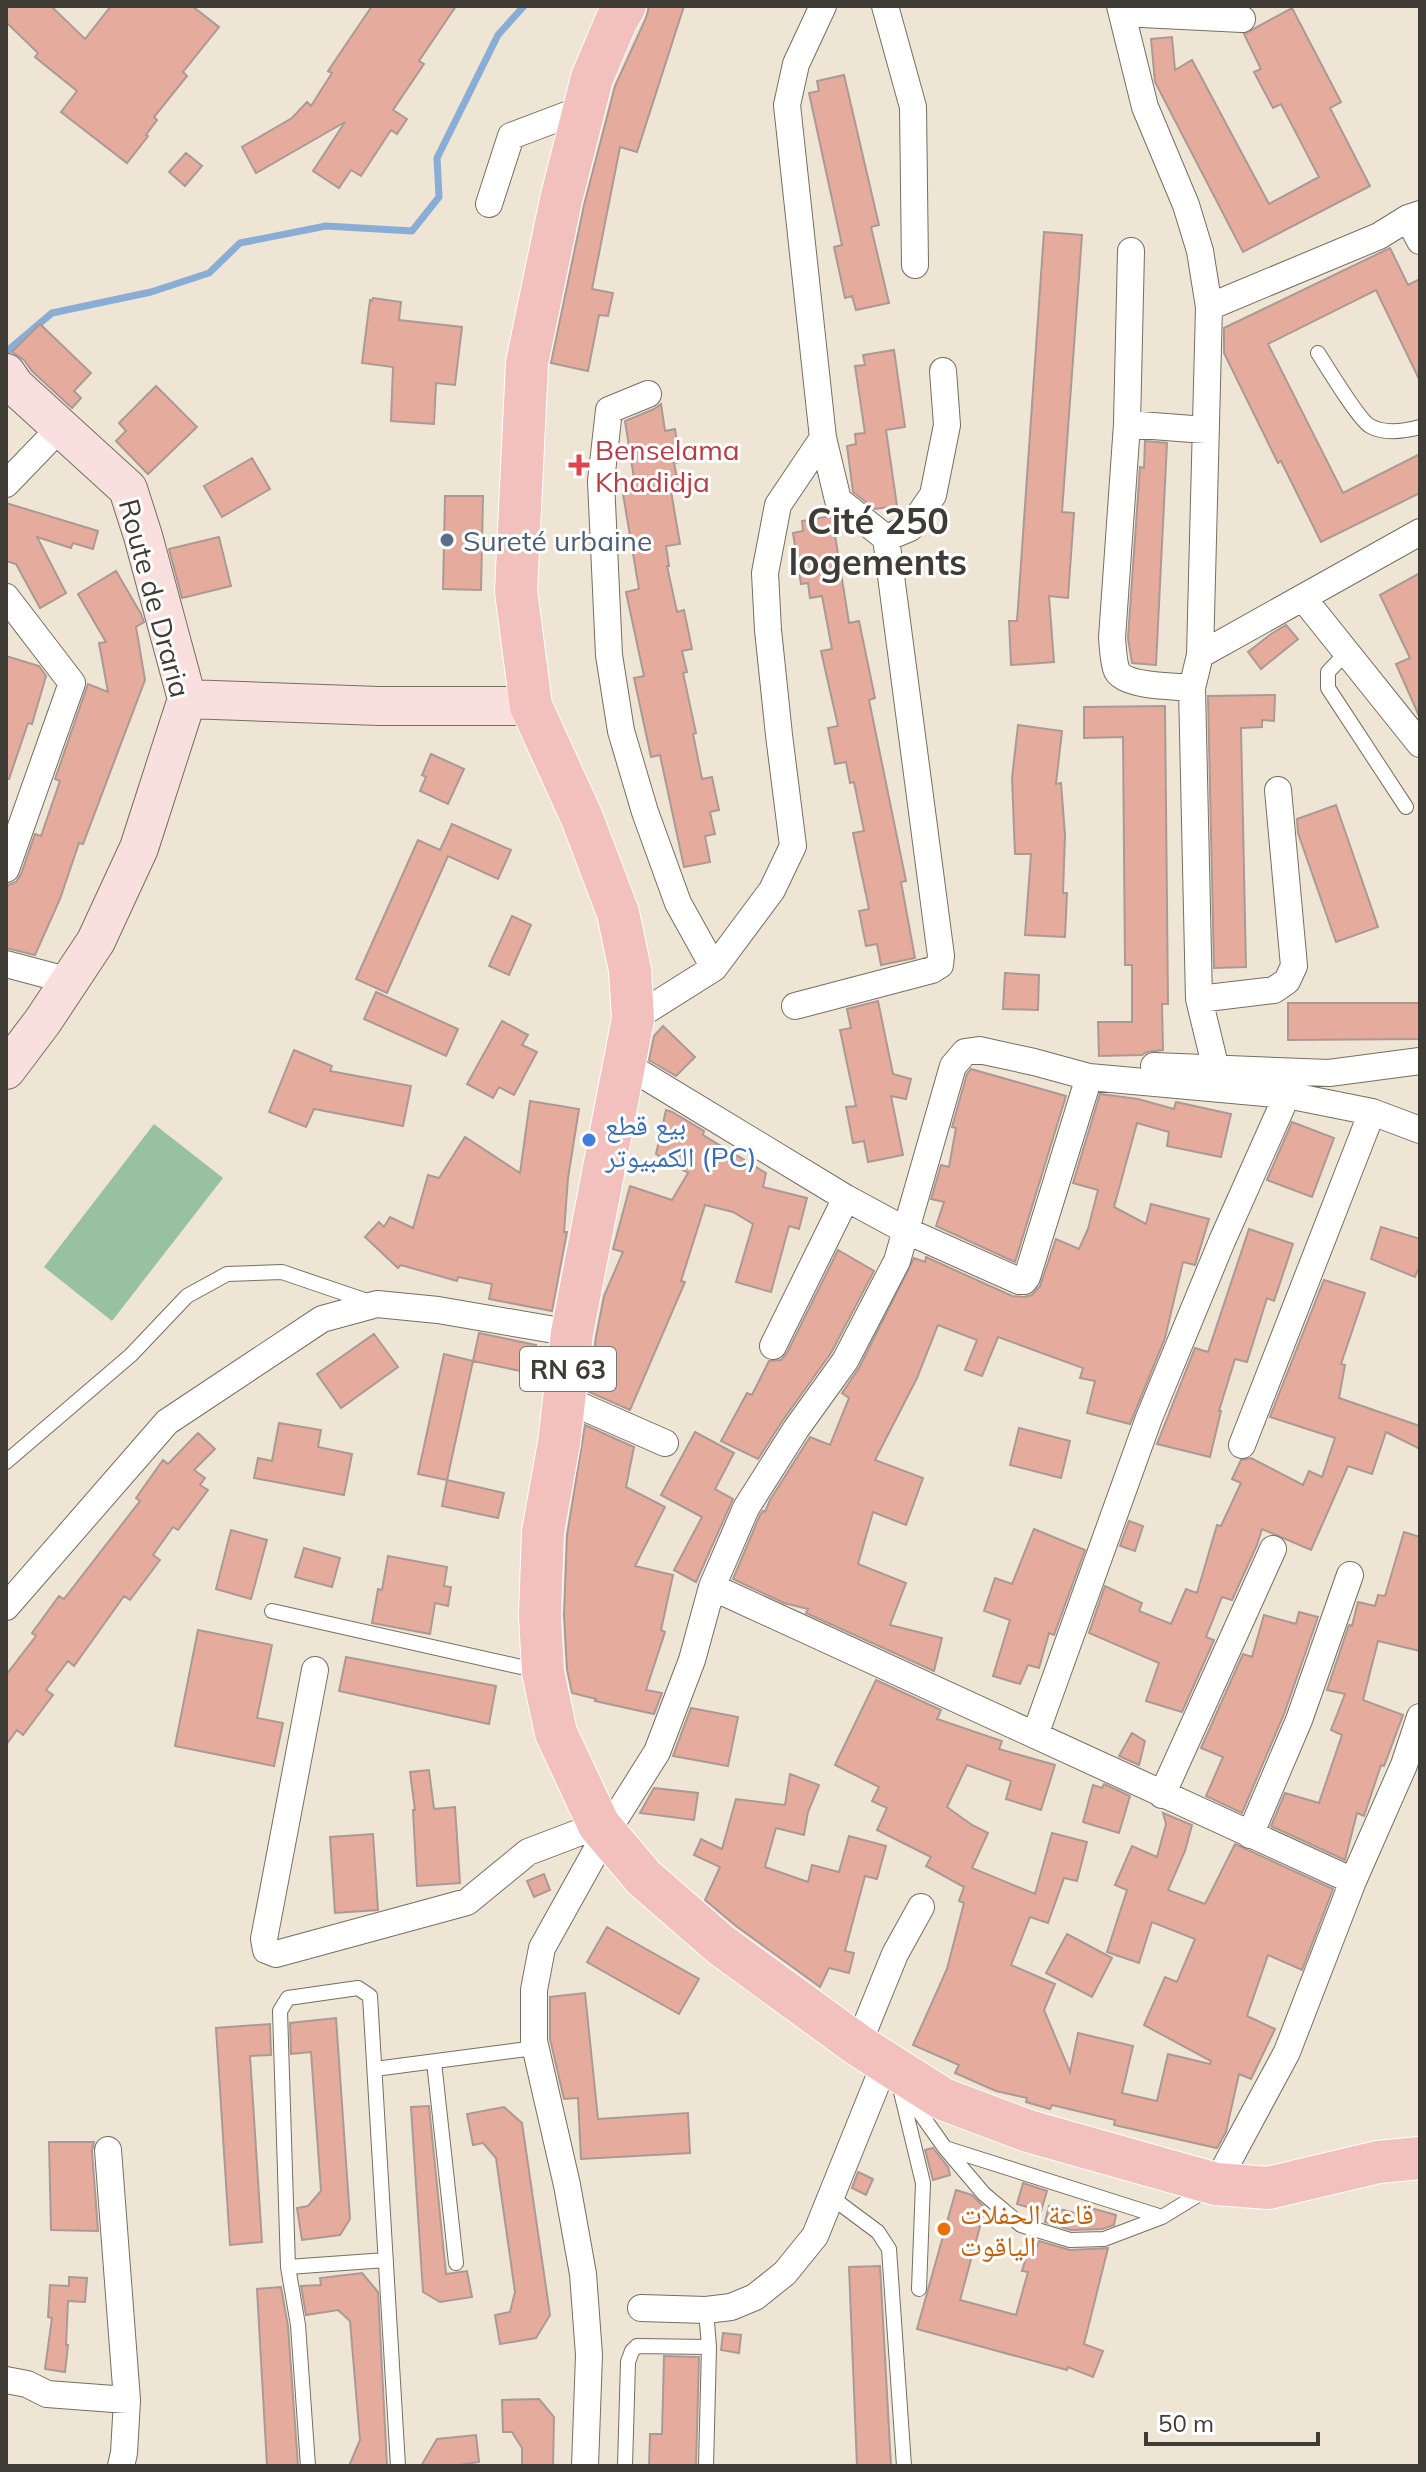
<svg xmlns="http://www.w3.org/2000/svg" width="1426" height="2472" font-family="Mulish,'Noto Naskh Arabic',sans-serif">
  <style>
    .green { fill: #98c0a2 }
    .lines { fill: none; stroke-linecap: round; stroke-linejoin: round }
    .stream { stroke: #8aadd6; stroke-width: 7 }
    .building { fill: #e5ac9e; stroke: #ac9994; stroke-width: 2 }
    .service-casing { stroke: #776e60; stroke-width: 16 }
    .minor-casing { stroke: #776e60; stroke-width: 28 }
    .secondary-casing { stroke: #776e60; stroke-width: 40 }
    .primary-casing { stroke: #fff; stroke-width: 44 }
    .service { stroke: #fff; stroke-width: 14 }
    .minor { stroke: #fff; stroke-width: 26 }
    .secondary { stroke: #f9e0de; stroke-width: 38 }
    .primary { stroke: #f2c0bd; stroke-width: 42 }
    .health-dot { fill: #e0444e; stroke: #fff; stroke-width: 3 }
    .service-dot { fill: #5c6f8a; stroke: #fff; stroke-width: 3 }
    .shop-dot { fill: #3f7fe0; stroke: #fff; stroke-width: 3 }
    .food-dot { fill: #e8710a; stroke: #fff; stroke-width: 3 }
    .labels { text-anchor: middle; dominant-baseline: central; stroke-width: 6; stroke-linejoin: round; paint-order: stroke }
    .shield { fill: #fff; stroke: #797672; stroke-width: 2 }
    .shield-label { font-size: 26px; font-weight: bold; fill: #3f3b35 }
    .health-label { font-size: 28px; fill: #be3a42; stroke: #fff; text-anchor: start }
    .service-label { font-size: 28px; fill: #4e5e75; stroke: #fff; text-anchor: start }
    .street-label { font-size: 28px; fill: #3f3b35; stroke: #fff }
    .shop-label { font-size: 28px; fill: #366cbe; stroke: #fff; text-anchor: start }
    .food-label { font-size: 28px; fill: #c56008; stroke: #fff; text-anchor: start }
    .district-label { font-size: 36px; font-weight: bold; fill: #3f3b35; stroke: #fff }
  </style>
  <rect width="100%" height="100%" fill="#efe5d5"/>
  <!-- green -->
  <path class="green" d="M154,1124L223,1178L112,1321L44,1267Z"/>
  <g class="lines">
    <!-- stream -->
    <path class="stream" d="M6,352L52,313L151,292L209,273L240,243L326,226L412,231L439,197L437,158L498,35L524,6"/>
  </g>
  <!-- building -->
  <path class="building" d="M6,6H51L85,39L111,6H192L219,27L183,72L187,76L154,117L157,120L146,135L148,136L127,163L61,112L77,91L35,57L38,53L6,22Z
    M372,6H456L419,61L424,64L393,110L407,119L397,134L391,130L361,176L351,170L339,188L313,171L345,122L256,173L242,147L292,118L307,102L311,106L332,73L328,71Z
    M649,6H684L637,152L620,147L592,289L613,293L608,316L599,315L588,371L551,363L584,205L615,86L646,18Z
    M1292,8L1341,102L1330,108L1370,186L1243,252L1155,82L1151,39L1172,37L1175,70L1192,60L1269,204L1319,177L1281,104L1273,108L1254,72L1261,69L1244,34Z
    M844,75L879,225L871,227L889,303L856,310L852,296L845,298L834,247L842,245L809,93L819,91L817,81Z
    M186,153L202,166L185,186L169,172Z
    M1044,232L1082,235L1062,512L1074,513L1068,598L1049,596L1054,662L1011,665L1009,621H1017Z
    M1390,248L1408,285L1420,279V381L1376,290L1268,344L1343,493L1420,454V493L1321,542L1281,461L1278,463L1224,353V328Z
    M373,298L401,302L399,320L462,327L455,385L436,383L434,424L391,421L393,367L362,363L370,300L372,301Z
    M40,324L91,373L74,391L81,398L72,408L32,371L24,360L12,352Z
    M894,350L905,427L886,430L897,506L875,509L853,492L847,446L856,444L855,434L865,433L855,366L865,365L863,355Z
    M156,386L197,427L148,474L116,441L126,431L119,423Z
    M661,404L665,431L675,429L680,462L674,463L678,484L670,485L680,544L666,546L669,566H667L677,612L684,610L692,649L682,651L687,672L683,673L696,733L693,734L702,779L712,777L719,810L710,812L715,834L705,836L710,862L684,867L660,755L651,757L634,678L644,676L626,592L639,589L623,494L636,491L625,421L654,409Z
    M1145,441L1167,443L1156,665L1132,663L1128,638L1140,467L1144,468Z
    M252,458L270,489L222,517L204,486Z
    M445,496H483L481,590L443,589Z
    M6,503L98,531L93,549L73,543L71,548L37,537L66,593L40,608L16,564L6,561Z
    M832,516L849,623L859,621L875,698L869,700L906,881L901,882L915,958L881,965L877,944L866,946L859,911L869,909L853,833L864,831L854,782L850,783L846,762L835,764L828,728L838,726L821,651L832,649L822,596L810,598L808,583L801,584L793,533L803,531L802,521Z
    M219,537L231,586L182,598L169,549Z
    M116,571L141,614L144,622L136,627L145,680L83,844L79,843L60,899L35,955L6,948V891L8,885L16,882L21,874L35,834L41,836L60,781L55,779L88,684L108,692L99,643L106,642L78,594Z
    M1420,573V718L1396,664L1410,658L1380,595Z
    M1286,625L1298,639L1261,669L1248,652L1271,634Z
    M6,656L39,666L46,676L32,724L28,723L9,779H6Z
    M1275,695L1274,721L1262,720V727L1241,728L1246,967L1214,968L1208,696Z
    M1165,706L1168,1004H1162L1163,1050L1147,1052L1142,1055L1099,1056L1098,1022H1132V965H1125L1123,737L1084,738V707Z
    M1018,725L1062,731L1056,784L1061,783L1065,835L1063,893H1067L1065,937L1025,935L1031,854H1015L1012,778Z
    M431,754L464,769L448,804L420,791L426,777L422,775Z
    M1336,805L1378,927L1336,942L1298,833L1297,819Z
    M452,824L511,850L498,879L448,856L387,993L356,979L418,840L440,850Z
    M512,916L531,925L509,975L489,966Z
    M1005,973L1039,975L1038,1010L1003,1009Z
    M376,992L458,1029L446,1056L364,1019Z
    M878,1001L893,1074L911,1079L906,1099L891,1096L903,1155L868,1162L864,1141L853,1143L846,1107L856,1106L840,1030L851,1028L847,1009Z
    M1288,1003H1420V1039L1288,1040Z
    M502,1021L528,1035L522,1045L537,1052L514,1095L499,1087L493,1098L467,1084Z
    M663,1026L695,1057L676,1076L649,1060L654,1036Z
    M294,1050L332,1066L330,1071L411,1086L403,1126L314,1109L306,1127L269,1112Z
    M971,1069L1066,1096L1015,1262L936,1226L944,1202L931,1199L941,1165L949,1167L956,1128L952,1127L967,1074Z
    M1100,1094L1138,1099L1174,1109L1176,1102L1231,1114L1221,1157L1167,1146L1169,1132L1137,1123L1114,1207L1146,1224L1151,1204L1209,1219L1195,1265L1183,1262L1165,1338L1130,1424L1087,1413L1095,1381L1080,1378L1083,1368L998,1337L982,1376L965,1370L977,1340L938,1325L917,1378L875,1460L923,1478L906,1525L873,1512L858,1564L906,1583L890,1625L942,1638L934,1671L806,1613L808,1609L784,1603L733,1579L760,1515L763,1511L765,1512L770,1500L810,1437L830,1445L849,1398L842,1393L859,1368L914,1258L925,1262L926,1257L1012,1296L1024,1297L1032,1295L1040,1286L1056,1239L1079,1249L1088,1229L1098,1190L1073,1183Z
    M530,1101L579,1109L568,1178L564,1232H567L552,1311L489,1299L492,1284L458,1277L457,1281L401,1265L398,1268L365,1237L379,1222L384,1227L390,1217L413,1228L428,1175L439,1178L465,1137L520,1173Z
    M666,1110L672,1112L704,1131L703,1135L766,1173L763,1187L807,1198L799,1229L789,1226L771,1292L736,1282L753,1224L733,1212L705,1205L681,1281L685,1282L630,1410L589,1392L594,1367L592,1366L596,1337L604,1296L623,1252L613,1249L630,1186L672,1200L688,1173L656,1154Z
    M1292,1122L1334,1138L1312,1197L1267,1180Z
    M1381,1227L1420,1239V1265L1415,1277L1371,1259Z
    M1249,1229L1293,1244L1274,1301L1267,1298L1247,1362L1235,1359L1219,1411H1221L1210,1457L1157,1444L1195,1348L1208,1352Z
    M838,1250L874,1271L831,1353L783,1420L758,1459L721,1441L747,1393L752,1395L769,1361L781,1360L787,1353Z
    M1324,1280L1365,1293L1341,1364L1345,1365L1339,1398L1420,1426V1449L1386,1432L1372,1474L1348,1466L1311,1550L1262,1529L1257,1545L1232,1600L1222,1597L1206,1637L1214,1640L1182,1712L1146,1701L1159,1663L1089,1633L1105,1586L1142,1603L1139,1611L1171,1624L1186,1589L1197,1593L1217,1525L1221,1526L1241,1483L1232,1479L1241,1460L1251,1458L1303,1485L1309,1471L1322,1477L1335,1438L1270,1417Z
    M479,1333L536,1345L530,1373L473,1361Z
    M374,1334L398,1367L341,1408L317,1374Z
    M444,1354L473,1361L447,1480L418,1474Z
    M279,1423L321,1430L318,1447L352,1454L344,1495L254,1478L258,1458L272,1461Z
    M585,1425L634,1447L626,1487L665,1507L635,1566L673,1575L661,1630L665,1632L646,1690L662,1693L654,1714L595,1701L596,1699L572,1693L567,1669L564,1615L567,1535Z
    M1019,1428L1070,1441L1061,1478L1010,1465Z
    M695,1432L734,1453L715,1489L733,1499L696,1582L674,1570L702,1517L661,1495Z
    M198,1433L215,1449L194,1470L205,1478L200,1485L208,1490L178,1530L173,1527L153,1555L160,1560L130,1600L124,1596L74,1666L68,1661L46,1690L53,1695L23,1735L17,1730L6,1745V1675L36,1636L32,1633L59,1596L64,1599L140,1501L136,1498L163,1460L168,1464Z
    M447,1480L504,1493L498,1518L442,1506Z
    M1129,1521L1143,1526L1135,1551L1120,1546Z
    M1034,1529L1085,1550L1054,1635L1049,1633L1039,1668L1028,1665L1020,1684L993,1676L1010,1620L984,1611L995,1578L1012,1584Z
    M231,1530L267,1540L251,1599L216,1589Z
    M1404,1532L1420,1537V1651L1378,1641L1363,1700L1403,1715L1384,1766L1381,1765L1364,1816L1357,1813L1345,1860L1271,1826L1285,1793L1319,1803L1342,1735L1331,1730L1345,1694L1327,1690L1349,1625L1352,1626L1358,1602L1375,1606L1378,1595L1385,1596Z
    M304,1548L340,1558L332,1587L295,1577Z
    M388,1556L447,1567L444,1586L451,1587L448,1606L435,1603L430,1634L372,1623L378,1589L382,1590Z
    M1299,1612L1318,1617L1284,1714L1242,1813L1206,1796L1223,1757L1201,1748L1243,1654L1252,1657L1264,1615L1296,1624Z
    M198,1630L272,1645L257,1718L283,1723L274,1766L175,1746Z
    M346,1657L496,1686L489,1724L339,1691Z
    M876,1680L941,1710L937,1719L1002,1741L999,1749L1055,1765L1041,1810L1006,1799L1011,1781L967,1765L947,1807L972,1825L988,1833L972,1868L1035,1894L1052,1833L1087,1842L1077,1881L1064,1878L1048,1923L1030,1917L1011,1965L1055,1984L1044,2010L1070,2072L1078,2033L1133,2046L1122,2093L1157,2101L1168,2054L1210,2064L1211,2061L1144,2025L1165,1977L1177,1982L1195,1939L1152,1922L1139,1963L1107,1952L1127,1890L1115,1885L1132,1846L1157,1857L1166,1824L1163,1813L1192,1825L1185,1851L1168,1890L1205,1904L1235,1844L1333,1889L1302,1970L1268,1955L1247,2016L1275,2029L1251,2079L1239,2074L1226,2132L1217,2148L1114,2125L1115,2120L1052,2105L1050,2109L1026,2102L1027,2098L996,2091L955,2073L959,2065L913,2045L947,1969L964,1903L959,1901L964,1887L926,1866L931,1857L877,1830L887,1808L872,1801L879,1787L835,1765Z
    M691,1708L738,1717L728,1766L673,1756Z
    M1132,1733L1145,1741L1139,1765L1119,1756Z
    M429,1770L434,1809L455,1807L460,1883L417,1886L413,1810H415L410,1772Z
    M790,1774L819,1785L808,1812L804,1835L776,1828L765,1867L808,1882L812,1865L839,1872L849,1836L886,1846L877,1879L865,1876L845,1951L854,1953L849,1973L829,1968L820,1987L736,1926L705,1900L720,1867L694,1855L701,1839L722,1849L736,1799L785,1805Z
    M1104,1784L1130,1796L1119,1833L1083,1822L1093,1785L1102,1788Z
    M654,1788L698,1793L694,1820L640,1813Z
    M373,1834L378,1910L335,1913L330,1837Z
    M544,1874L550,1890L534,1897L527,1881Z
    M607,1927L699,1979L679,2014L587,1962Z
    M1067,1934L1112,1958L1092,1997L1046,1973Z
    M585,1993L598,2119L688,2113L690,2153L581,2159L578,2098L564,2099L550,2039V1997Z
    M336,2018L350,2219L340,2235L302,2240L297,2208L308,2206L321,2191L311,2052L291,2054L290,2023Z
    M270,2024L271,2055L250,2056L262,2242L230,2245L216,2028Z
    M429,2106L446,2274L467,2271L472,2297L440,2302L423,2292L411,2107Z
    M504,2107L522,2123L550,2315L536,2338L500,2344L495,2315L510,2312L515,2292L496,2158L483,2143L473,2145L467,2114Z
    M49,2142H94L92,2151L98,2231L51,2230Z
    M933,2148L948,2167L950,2175L933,2180L925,2150Z
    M858,2172L873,2179L866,2195L852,2188Z
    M1023,2183L1047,2191L1041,2211L1017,2204Z
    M956,2190L972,2195L985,2208L960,2300L1016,2315L1028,2272L1022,2271L1030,2244L1037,2246L1039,2241L1070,2250L1108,2248L1084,2344L1103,2351L1093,2377L1068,2367L1067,2370L917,2329Z
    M1049,2206L1089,2217L1091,2208L1116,2215L1114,2225L1102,2229L1071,2230L1045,2222Z
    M880,2266L891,2466H857L849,2267Z
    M362,2273L378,2292L387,2466H349L360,2440L350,2321L338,2310L306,2315L301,2286L321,2285L320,2278Z
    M69,2277L87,2278L85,2302L68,2301L66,2345H68L65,2372L45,2369L52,2318L48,2317L50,2285L69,2286Z
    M281,2287L288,2326L298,2466H267L257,2289Z
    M723,2333L741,2335L739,2353L721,2350Z
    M664,2356L699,2357L696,2466H649L650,2434H662Z
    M539,2399L554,2417L553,2466H522V2448L512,2432H503L502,2400Z
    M476,2435L479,2462L453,2466H421L437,2439Z"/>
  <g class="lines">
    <defs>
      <path id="service" d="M1318,353C1327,367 1359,420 1370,426C1384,434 1405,431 1420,427
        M1346,653L1328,672V688L1406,807
        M6,1462L131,1355L187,1296L227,1274L282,1272L373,1303
        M272,1611L539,1671
        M434,2062L456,2263
        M375,2069L535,2048
        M901,2092L923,2183L919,2289
        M906,2093L945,2148L984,2194L1021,2225L1070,2240L1104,2239L1162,2217L1206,2190
        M945,2148L1162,2217
        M831,2197L878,2232L889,2249L904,2466
        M288,2267L386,2260
        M308,2466L298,2325L288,2267L280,2011L288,1998L358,1988L370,1996L398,2466
        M625,2466L628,2362L632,2351L637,2346L709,2347
        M706,2466L709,2347L706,2310"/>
      <path id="minor" d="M885,6L913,107L915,265
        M1120,6L1145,107L1186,205L1200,251L1209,307L1200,655L1192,688L1199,999L1216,1069
        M1122,13L1242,19
        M489,204L511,136L585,108
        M1408,218L1420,241
        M1131,251L1127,424L1112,638C1113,647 1113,662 1117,671C1126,687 1176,686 1192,688
        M1209,307L1379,236L1408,218L1420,214
        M648,394L609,410L601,481L609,655L621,731L645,812L678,903L714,968
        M1127,424L1205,430
        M6,484L60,428
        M886,538L910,528L933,495L947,425L943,371
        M6,597L72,683L6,869
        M1303,598L1420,744
        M1200,655L1420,532
        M6,964L70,981
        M1199,999L1274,990L1287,981L1294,966L1278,790
        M795,1006L932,970L940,965L941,956L886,538L838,500L823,438L787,105L796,64L823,6
        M633,1019L714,968L772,890L793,846L779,735L768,630L765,573L778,505L823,438
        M625,1064L846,1198L907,1231L1019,1281H1024L1027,1277L1089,1077
        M1154,1066L1329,1073L1420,1061
        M773,1346L846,1198
        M565,1399L665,1443
        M1242,1445L1372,1112L1420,1130
        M712,1587L1353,1881
        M6,1607L167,1422L322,1319L377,1304L438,1310L572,1333
        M315,1670L264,1939L266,1950L276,1954L467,1902L528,1852L599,1825
        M1035,1735L1149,1418L1222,1241L1287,1095
        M1162,1795L1273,1549
        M1250,1835L1299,1720L1350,1575
        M858,2045L895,1954L921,1907
        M108,2150L127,2400L124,2453L121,2466
        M1216,2184L1287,2052L1353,1881L1404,1765L1420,1717
        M641,2308L706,2310L731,2307L755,2297L785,2273L815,2236L885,2063
        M6,2380L27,2384L47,2394L127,2400
        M585,2466L589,2355L583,2274L567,2185L534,2041V1990L542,1948L606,1833L657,1752L692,1660L712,1587L746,1508L796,1429L845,1361L897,1261L953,1066L965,1052L979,1050L1034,1062L1089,1077L1287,1095L1372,1112"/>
      <path id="secondary" d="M6,373L15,386L128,489L143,536L187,699L139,848L96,941L43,1021L6,1070
        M187,699L379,706H531"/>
      <path id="primary" d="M625,6L617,19L592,78L561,200L527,363L516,591L531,706L582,818L618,913L630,970L633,1019L572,1333L559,1443L543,1532L540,1615L543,1672L556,1733L599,1825L644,1878L721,1945L858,2045L943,2099L1028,2131L1216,2184L1268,2188L1378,2162L1420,2158"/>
    </defs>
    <!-- service casing -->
    <use href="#service" class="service-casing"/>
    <!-- minor casing -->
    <use href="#minor" class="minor-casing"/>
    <!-- secondary casing -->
    <use href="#secondary" class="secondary-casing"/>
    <!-- primary casing -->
    <use href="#primary" class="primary-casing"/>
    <!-- service -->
    <use href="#service" class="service"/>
    <!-- minor -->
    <use href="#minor" class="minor"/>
    <!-- secondary -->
    <use href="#secondary" class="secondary"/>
    <!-- primary -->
    <use href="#primary" class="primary"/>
  </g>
  <!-- markers -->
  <path class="health-dot" d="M575 453h8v8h8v8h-8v8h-8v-8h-8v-8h8z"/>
  <circle class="service-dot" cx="447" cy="540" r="8"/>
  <circle class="shop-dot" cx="589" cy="1140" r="8"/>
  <circle class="food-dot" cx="944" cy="2229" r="8"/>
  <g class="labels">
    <!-- shield labels -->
    <rect class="shield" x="520" y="1347" width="96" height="44" rx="6"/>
    <g class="shield-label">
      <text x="568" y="1369">RN 63</text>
    </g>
    <!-- health labels -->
    <g class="health-label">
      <text x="595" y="449">Benselama<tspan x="595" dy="32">Khadidja</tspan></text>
    </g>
    <!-- service labels -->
    <g class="service-label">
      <text x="463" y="540">Sureté urbaine</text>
    </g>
    <!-- street labels -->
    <g class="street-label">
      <text transform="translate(155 598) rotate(75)">Route de Draria</text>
    </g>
    <!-- shop labels -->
    <g class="shop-label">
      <text x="605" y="1124">بيع قطع<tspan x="605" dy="32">الكمبيوتر (PC)</tspan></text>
    </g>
    <!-- food labels -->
    <g class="food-label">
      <text x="960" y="2213">قاعة الحفلات<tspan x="960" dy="32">الياقوت</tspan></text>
    </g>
    <!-- district labels -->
    <g class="district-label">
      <text x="878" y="520">Cité 250<tspan x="878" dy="41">logements</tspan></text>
    </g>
  </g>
  <!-- border -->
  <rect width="1426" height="2472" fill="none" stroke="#3f3b35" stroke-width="16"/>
  <!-- scale -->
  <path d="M1146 2432v12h172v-12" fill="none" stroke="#3f3b35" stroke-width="4"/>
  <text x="1158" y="2432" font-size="24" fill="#3f3b35" stroke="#ffffff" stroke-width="6" paint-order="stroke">50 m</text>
</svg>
